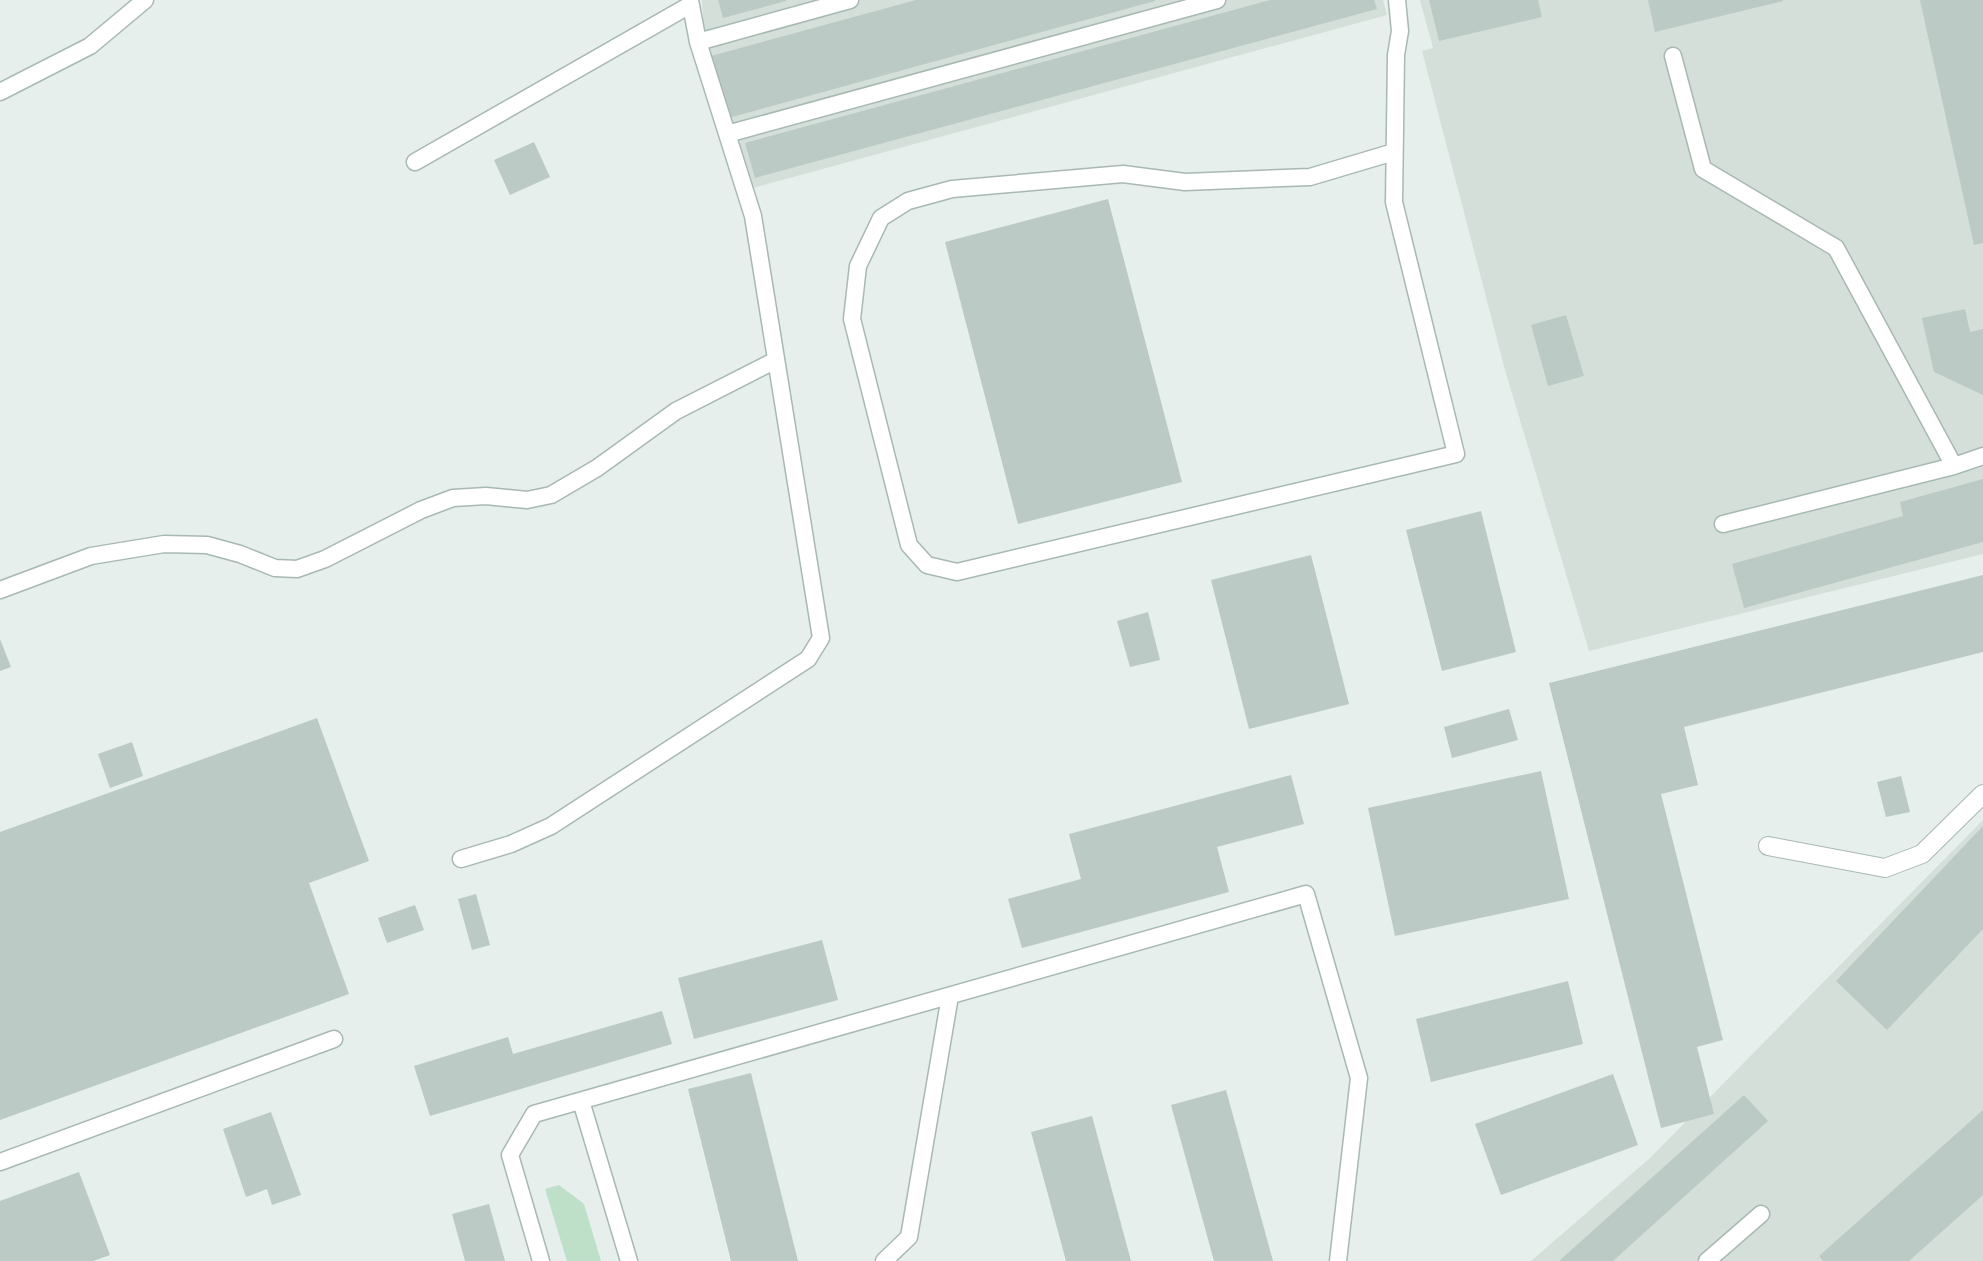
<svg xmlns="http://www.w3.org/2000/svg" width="1983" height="1261" font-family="Barlow,sans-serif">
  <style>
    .built { fill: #d4dfda }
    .green { fill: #bfe0c8 }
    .building { fill: #bbcac4 }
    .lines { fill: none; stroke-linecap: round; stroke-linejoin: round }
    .lane-casing { stroke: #a8b8b2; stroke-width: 19 }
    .street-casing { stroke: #a8b8b2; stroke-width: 20 }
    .lane { stroke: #fff; stroke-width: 16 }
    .street { stroke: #fff; stroke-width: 18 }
  </style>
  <rect width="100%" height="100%" fill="#e6efeb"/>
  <!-- built -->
  <path class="built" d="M702,0H1383L1387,15L749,189L705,53Z
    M1420,0H1983V554L1589,651L1505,370L1422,51L1433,48Z
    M1983,820V1261H1531L1650,1158Z"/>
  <!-- green -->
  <path class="green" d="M559,1185L584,1204L601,1261H567L545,1189Z"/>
  <!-- building -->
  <path class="building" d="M718,0H786V1L723,18Z
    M916,0H1155V1L728,118L711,56Z
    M1270,0H1374L1377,9L755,178L745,143Z
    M1429,0H1538L1542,17L1439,41Z
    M1648,0H1783V1L1655,32Z
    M1920,0H1983V243L1974,245Z
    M534,142L550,177L510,195L494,160Z
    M1108,199L1182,482L1018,524L945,242Z
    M1965,309L1970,332L1983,329V395L1934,372L1922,318Z
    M1566,315L1584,376L1548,386L1531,325Z
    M1983,479V542L1744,608L1732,564L1903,516L1900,502Z
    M1481,511L1516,652L1442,671L1406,530Z
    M1311,555L1349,704L1249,729L1211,580Z
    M1983,575V652L1684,727L1698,785L1661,794L1723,1040L1697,1047L1714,1114L1661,1128L1549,683Z
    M1148,612L1160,660L1130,667L1117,621Z
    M0,639L11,667L0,671Z
    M1509,709L1518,740L1452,758L1444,727Z
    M317,718L369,861L309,883L349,994L0,1120V832Z
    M132,742L143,776L110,788L98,754Z
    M1541,771L1569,899L1395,936L1368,808Z
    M1291,775L1304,824L1217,847L1229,892L1022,948L1008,899L1081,879L1069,834Z
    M1901,776L1910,812L1886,817L1877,782Z
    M1983,826V929L1887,1030L1836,981Z
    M476,894L490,945L472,950L458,899Z
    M415,905L424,930L387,943L378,918Z
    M822,940L838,1000L694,1039L678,978Z
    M1568,981L1583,1044L1431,1082L1416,1019Z
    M662,1011L672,1044L430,1116L414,1066L508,1037L513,1054Z
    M751,1073L798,1261H731L688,1089Z
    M1613,1074L1638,1145L1501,1195L1475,1124Z
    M1226,1090L1273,1261H1214L1171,1105Z
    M1744,1095L1768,1121L1613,1261H1559Z
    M1983,1110V1195L1909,1261H1823L1819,1256Z
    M271,1112L301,1195L272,1205L267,1189L246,1197L223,1129Z
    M1092,1116L1131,1261H1066L1031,1132Z
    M79,1172L110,1255L93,1261H0V1201Z
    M489,1204L505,1261H465L452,1214Z"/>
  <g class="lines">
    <defs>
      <path id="lane" d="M698,42L850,0
        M1673,56L1703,169L1836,248L1954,466
        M0,92L90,46L145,0
        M727,134L1217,0
        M1394,152L1310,177L1185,182L1123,174L952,189L908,201L881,218L858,266L852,319L909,545L927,565L957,572L1456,454L1394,202L1396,55L1400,31L1397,0
        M415,162L690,5
        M1723,524L1954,466L1983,456
        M0,590L91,556L164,544L207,545L240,554L275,568L297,569L325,559L421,510L453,498L486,496L527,500L551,495L597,468L676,411L776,360
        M461,859L511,844L551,826L808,659L821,638L753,216L698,42L690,0
        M581,1101L629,1261
        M0,1162L334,1039
        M541,1261L510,1155L534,1114L1306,894L1359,1078L1338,1261
        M884,1261L909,1237L950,996
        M1707,1261L1761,1214"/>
      <path id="street" d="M1768,846L1885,868L1922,854L1983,794"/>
    </defs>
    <!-- lane casing -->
    <use href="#lane" class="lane-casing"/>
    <!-- street casing -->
    <use href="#street" class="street-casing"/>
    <!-- lane -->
    <use href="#lane" class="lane"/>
    <!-- street -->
    <use href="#street" class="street"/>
  </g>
</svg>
